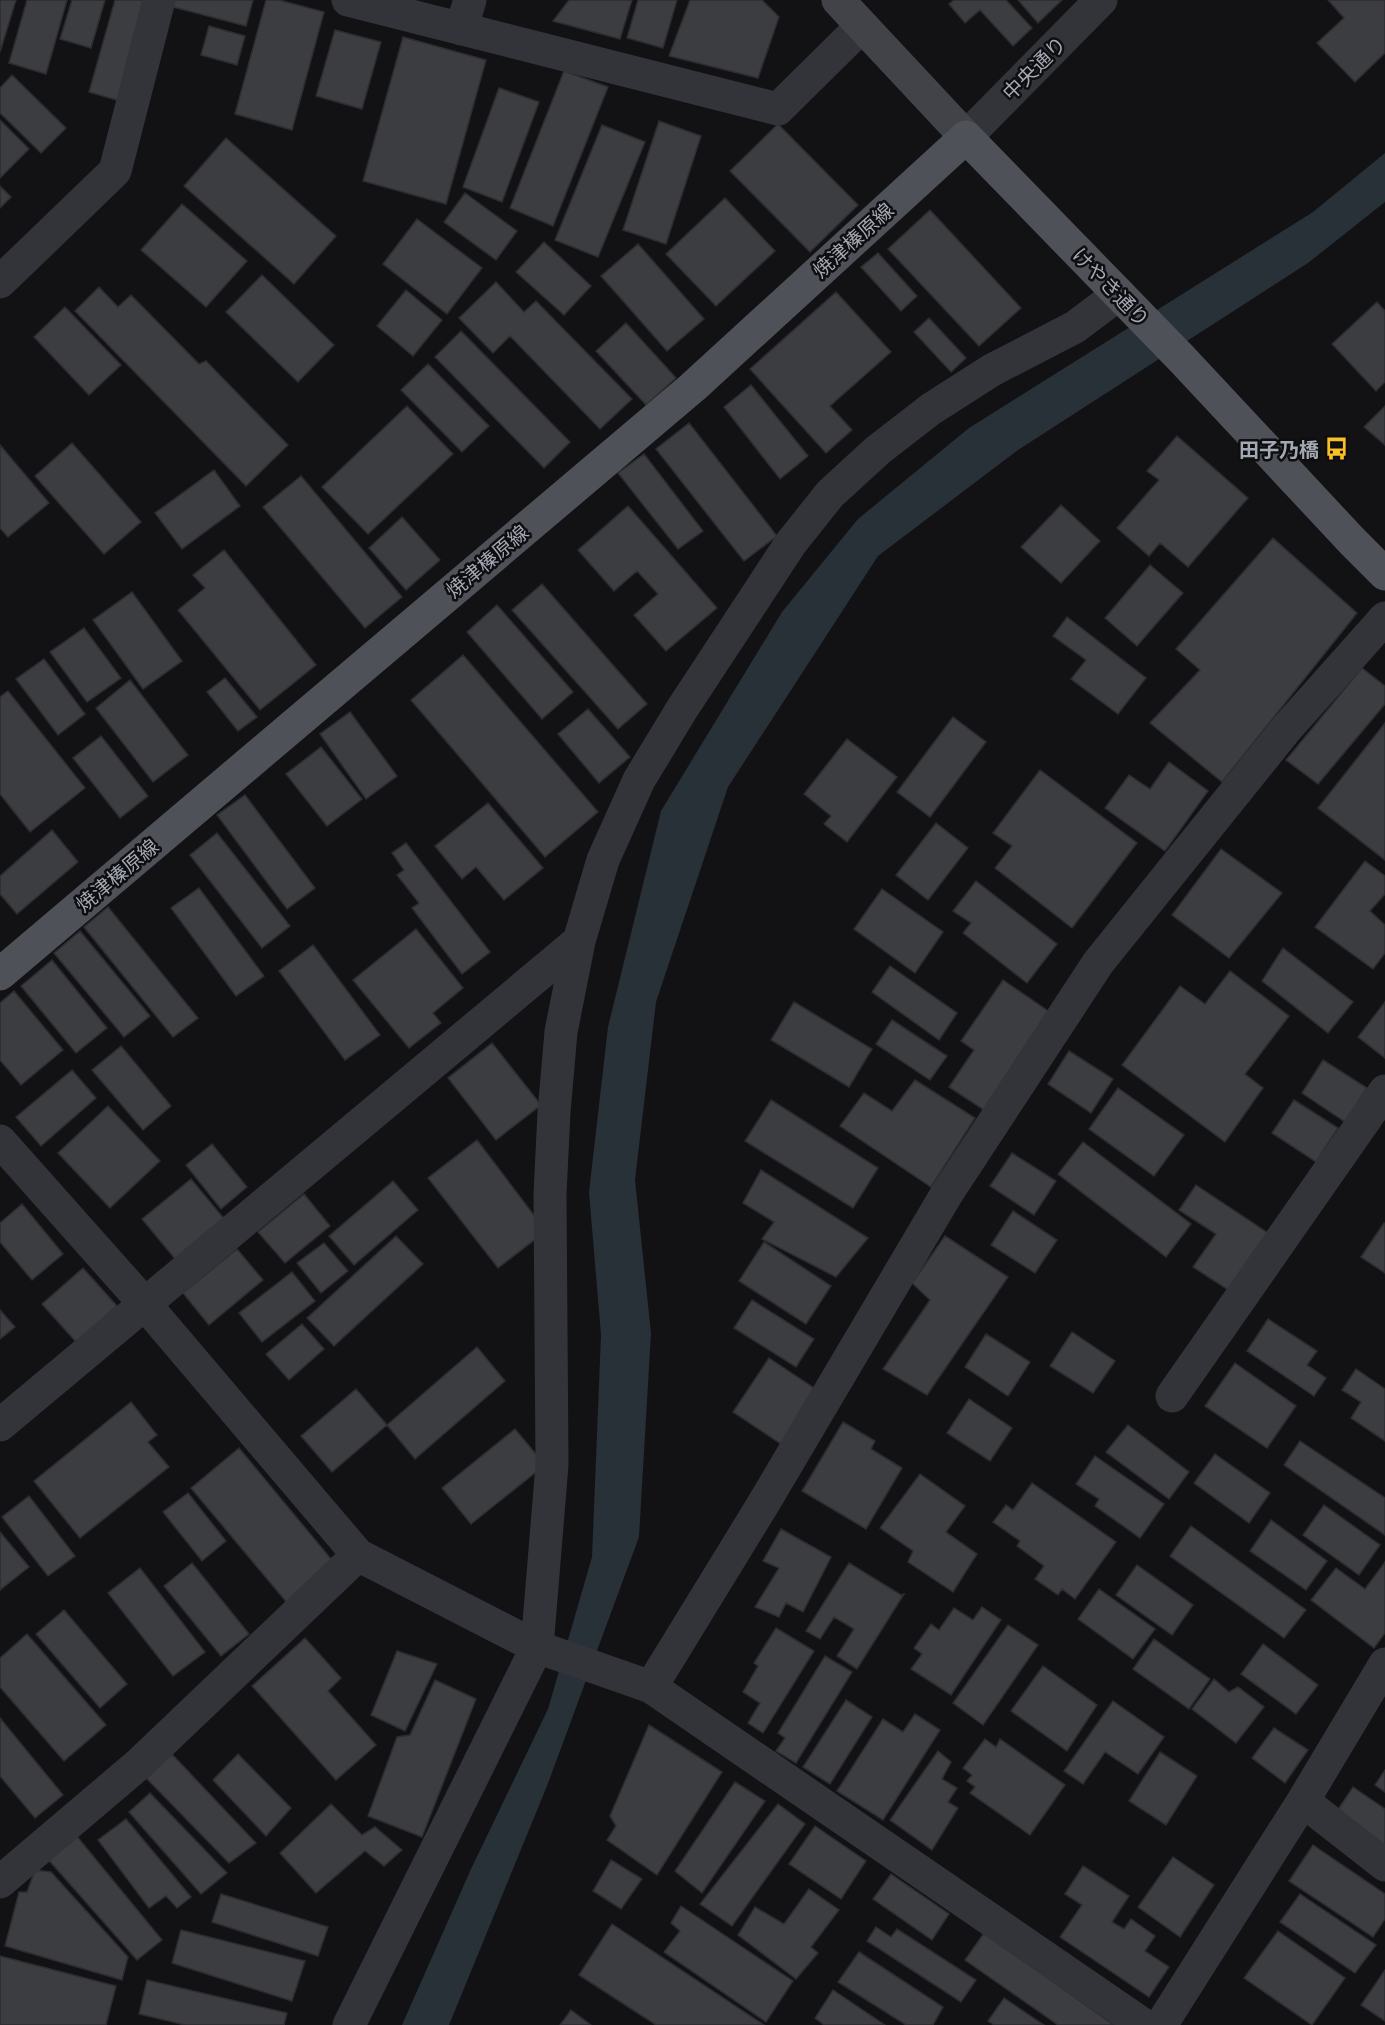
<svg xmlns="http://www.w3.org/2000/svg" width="1385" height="2025" font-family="'IBM Plex Sans','Noto Sans JP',sans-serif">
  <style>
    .water { fill: #283038 }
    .building { fill: #3c3d41; stroke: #2d2c30; stroke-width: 1.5 }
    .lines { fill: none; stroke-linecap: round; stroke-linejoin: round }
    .street { stroke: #333439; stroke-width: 33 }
    .secondary { stroke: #414349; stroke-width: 33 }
    .primary { stroke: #4f5158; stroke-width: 33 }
    .labels { text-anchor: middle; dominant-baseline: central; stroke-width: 5; stroke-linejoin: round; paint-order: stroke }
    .street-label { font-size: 20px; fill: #a3a8b5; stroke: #0e0d0f }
    .poi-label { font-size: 20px; font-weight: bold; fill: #a3a8b5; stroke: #0e0d0f; text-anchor: end }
  </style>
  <rect width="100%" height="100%" fill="#121214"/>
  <!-- water -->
  <path class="water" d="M1385,153V202L1308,263L1018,450L878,556L728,787L656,1002L635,1180L651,1333L639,1537L547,1786L449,2025H402L471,1869L548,1709L592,1557L601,1335L589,1192L608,1027L661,811L782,612L858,519L969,428L1313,212Z"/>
  <!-- building -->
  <path class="building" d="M0,0H16L0,52Z
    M27,0H67L46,74L9,63Z
    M72,0H105L91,48L60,39Z
    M115,0H149L120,101L89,92Z
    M174,0H253L246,26L173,7Z
    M266,0H279L324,12L292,130L235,114Z
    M569,0H632L620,39L553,21Z
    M638,0H677L663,48L627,38Z
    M690,0H762L779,17L758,78L669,56Z
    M954,0H1006L1032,28L1013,46L980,10L965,23L949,4Z
    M1018,0H1062L1038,23Z
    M1328,0H1385V53L1355,82L1317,43L1344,18Z
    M209,26L245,36L237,65L201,55Z
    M335,30L381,42L362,109L316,96Z
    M403,37L486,60L446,204L363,181Z
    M564,71L608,87L553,226L510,208Z
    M12,75L66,128L41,153L0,113V88Z
    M499,88L539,102L502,202L463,187Z
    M0,120L29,149L0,178Z
    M659,121L701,136L666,244L623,230Z
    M778,124L858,205L810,252L730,171Z
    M602,125L645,142L598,257L555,240Z
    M226,138L336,236L294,284L184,186Z
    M0,186L11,197L0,208Z
    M465,193L517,231L496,260L444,222Z
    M725,198L775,251L716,306L666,254Z
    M182,204L247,261L206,307L141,250Z
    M930,210L1021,308L979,346L888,249Z
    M417,219L482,268L447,314L383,264Z
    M544,242L591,286L564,315L516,272Z
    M638,244L704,319L667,351L601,276Z
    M878,253L917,296L901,311L861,267Z
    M262,275L334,345L298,382L226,312Z
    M496,282L524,312L536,301L632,399L600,429L510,336L493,353L459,318Z
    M99,287L118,307L131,295L199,364L206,361L288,445L246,486L75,311Z
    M406,290L442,320L413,356L377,326Z
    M836,292L891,352L830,406L852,430L826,453L750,369Z
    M1377,302L1385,311V382L1376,391L1332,344Z
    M65,307L121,365L89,395L34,337Z
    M929,318L966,358L951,372L914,332Z
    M626,323L676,378L646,405L596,351Z
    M461,331L570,442L544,468L435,357Z
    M428,364L489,426L462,452L401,390Z
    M751,385L808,456L780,479L724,407Z
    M407,406L453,454L368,534L322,487Z
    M1385,406V445L1364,427Z
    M689,423L777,536L744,561L656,449Z
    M1177,436L1248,498L1188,567L1160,543L1149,556L1117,528L1159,480L1147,471Z
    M72,443L141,522L104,554L35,476Z
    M0,445L49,503L8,537L0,528Z
    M644,454L703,531L678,549L618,473Z
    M214,470L240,506L182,549L155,513Z
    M301,476L402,597L365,628L263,507Z
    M1061,505L1100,541L1061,583L1021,547Z
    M628,506L717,608L666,651L634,615L658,594L637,571L614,591L578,550Z
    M402,517L440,560L406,590L369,548Z
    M1273,538L1357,613L1222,782L1150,723L1200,670L1176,649Z
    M224,550L316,665L260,710L178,610L205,588L193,575Z
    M1150,565L1183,593L1137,646L1105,618Z
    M542,584L647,704L618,729L512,610Z
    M132,592L182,661L143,689L93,620Z
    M497,605L573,692L542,719L467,632Z
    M1067,617L1146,678L1118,714L1071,679L1086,660L1053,636Z
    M84,628L121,678L87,702L50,652Z
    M463,655L598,812L545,857L411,700Z
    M44,659L85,714L58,735L16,679Z
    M1362,668L1385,686V704L1318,784L1286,760Z
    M225,678L257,717L238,731L207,692Z
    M130,680L188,755L153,782L96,708Z
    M8,691L85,788L30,832L0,794V697Z
    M588,709L630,757L599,783L558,734Z
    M350,712L397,776L366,799L320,734Z
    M953,717L986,742L930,817L897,792Z
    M1385,723V860L1318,808Z
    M101,736L148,796L120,818L73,758Z
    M847,739L897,777L847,842L824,824L831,816L804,794Z
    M321,747L362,799L327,826L286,774Z
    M1169,762L1208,791L1165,851L1105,808L1129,775L1150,789Z
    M1040,770L1137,843L1072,928L995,868L1012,846L993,833Z
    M245,795L315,888L287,909L217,815Z
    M488,803L543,868L504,900L476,867L462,879L435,846Z
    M936,823L968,848L928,900L896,875Z
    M52,830L78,862L17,914L0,894V876Z
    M217,833L290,926L262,948L190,855Z
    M406,843L490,952L462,974L412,908L419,903L397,875L404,870L392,853Z
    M1221,849L1282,893L1229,958L1172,915Z
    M1365,861L1385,876V894L1370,911L1385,925V953L1373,969L1315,927Z
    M976,881L1057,944L1027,983L963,933L971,923L953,911Z
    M199,888L264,976L236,996L171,908Z
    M882,889L943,932L915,973L854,929Z
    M108,907L198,1018L173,1037L84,927Z
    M416,929L463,988L433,1013L441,1023L409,1048L353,980Z
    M80,931L150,1016L124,1037L54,953Z
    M313,945L380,1035L345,1060L279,971Z
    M1283,948L1353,1002L1328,1033L1262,981Z
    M52,960L107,1028L76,1053L21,986Z
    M890,966L957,1013L939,1040L872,992Z
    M1230,971L1289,1016L1245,1074L1263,1088L1225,1142L1122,1065L1180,986L1205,1004Z
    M1003,980L1054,1015L987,1112L949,1087L974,1050L961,1041Z
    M14,991L63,1050L21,1085L0,1060V1003Z
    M794,1002L872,1049L849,1087L771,1040Z
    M1385,1002V1058L1358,1037Z
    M892,1020L947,1056L930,1080L876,1044Z
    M492,1043L541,1105L496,1140L448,1078Z
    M121,1046L171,1106L143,1130L92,1070Z
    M1069,1051L1113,1079L1091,1113L1048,1084Z
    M1323,1060L1367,1088L1345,1122L1302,1093Z
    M72,1070L96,1098L41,1146L16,1117Z
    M915,1080L975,1118L931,1187L840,1126L864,1093L892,1111Z
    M1118,1088L1184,1135L1154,1176L1089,1129Z
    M771,1100L878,1168L853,1208L745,1141Z
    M1294,1100L1338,1128L1316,1162L1272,1133Z
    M108,1106L160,1161L110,1208L58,1153Z
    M477,1140L546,1231L498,1268L428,1178Z
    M1083,1142L1191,1224L1166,1257L1058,1174Z
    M212,1144L247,1187L221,1209L186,1165Z
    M1012,1153L1056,1181L1034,1215L990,1186Z
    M761,1170L868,1238L836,1277L762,1239L774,1222L743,1203Z
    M191,1179L225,1220L176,1260L142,1219Z
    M393,1181L418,1210L354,1265L329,1236Z
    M1196,1185L1274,1237L1236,1295L1193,1267L1216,1234L1179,1210Z
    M304,1194L330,1226L285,1263L258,1232Z
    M22,1204L63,1254L32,1280L0,1242V1223Z
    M1013,1211L1057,1240L1035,1273L991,1245Z
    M1384,1223L1385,1224V1273L1361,1257Z
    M396,1236L423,1264L334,1346L307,1318Z
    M945,1236L1008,1277L927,1395L883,1369L930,1300L912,1283Z
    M764,1242L831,1286L806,1324L739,1281Z
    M324,1243L348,1271L321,1293L297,1263Z
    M237,1249L263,1280L209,1325L183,1293Z
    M83,1268L117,1306L76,1342L42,1304Z
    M292,1272L315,1301L262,1342L239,1313Z
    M752,1300L814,1339L796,1367L734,1328Z
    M0,1310L15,1327L0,1339Z
    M1268,1319L1317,1351L1307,1365L1326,1378L1314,1396L1247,1351Z
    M302,1324L324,1349L289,1380L266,1354Z
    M1072,1332L1115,1361L1093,1393L1050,1366Z
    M986,1334L1030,1362L1008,1396L965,1367Z
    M477,1347L505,1381L415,1459L387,1425Z
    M769,1358L817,1390L781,1444L733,1412Z
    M1235,1363L1296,1406L1267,1448L1205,1406Z
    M1356,1369L1385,1389V1441L1351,1418L1361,1402L1342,1390Z
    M356,1389L387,1425L332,1472L301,1436Z
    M969,1399L1012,1428L990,1461L947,1433Z
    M131,1402L157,1435L148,1442L169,1467L80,1538L34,1481Z
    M843,1422L875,1441L871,1449L902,1468L866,1529L802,1491Z
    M1128,1425L1189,1472L1169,1499L1106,1452Z
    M515,1429L545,1465L471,1524L442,1488Z
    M1300,1441L1385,1498V1535L1284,1465Z
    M239,1448L336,1565L288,1604L191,1488Z
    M1215,1454L1270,1493L1249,1523L1194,1483Z
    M1095,1456L1164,1504L1140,1538L1095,1506L1099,1499L1076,1484Z
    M920,1474L965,1506L946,1532L977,1554L953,1592L908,1562L913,1551L880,1528Z
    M1032,1483L1116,1542L1075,1599L1062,1589L1058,1595L1035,1579L1044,1566L1017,1546L1020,1541L993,1522L1006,1505L1013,1510Z
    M188,1493L226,1541L202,1561L163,1512Z
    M29,1496L75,1556L48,1576L2,1517Z
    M1324,1505L1380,1545L1359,1575L1303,1535Z
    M1271,1520L1327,1561L1306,1590L1250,1551Z
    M1191,1526L1306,1610L1284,1638L1170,1556Z
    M781,1529L831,1557L803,1612L786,1603L779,1617L755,1607L779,1568L763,1561Z
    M0,1532L29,1567L0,1590Z
    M1385,1562V1633L1374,1648L1311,1600L1336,1568L1365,1589Z
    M192,1563L249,1634L221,1656L164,1586Z
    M849,1563L901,1595L904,1594L857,1669L837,1656L854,1629L834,1617L820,1639L806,1631Z
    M1137,1565L1193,1605L1172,1635L1116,1595Z
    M140,1568L205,1652L173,1676L108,1593Z
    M1099,1589L1155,1629L1133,1659L1078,1619Z
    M982,1607L1001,1620L951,1695L911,1669L922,1654L914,1648L931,1624L939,1630L954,1608L973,1620Z
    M64,1610L127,1684L100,1708L36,1634Z
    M1008,1625L1038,1645L983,1725L953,1703Z
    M776,1628L814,1651L763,1733L748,1723L760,1703L743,1692L758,1666L754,1663Z
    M27,1634L106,1725L64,1761L0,1687V1658Z
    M305,1638L341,1678L328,1691L376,1745L336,1780L252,1686Z
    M1154,1639L1210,1679L1189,1709L1133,1669Z
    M1263,1644L1318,1685L1296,1714L1241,1674Z
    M397,1651L437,1664L405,1731L371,1715Z
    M825,1656L852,1672L796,1763L776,1751L785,1738L778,1733Z
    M1043,1666L1097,1705L1067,1751L1011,1711Z
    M1214,1679L1229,1692L1238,1687L1264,1707L1236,1743L1192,1709Z
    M435,1680L476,1699L422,1837L368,1816L397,1737L410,1735Z
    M846,1700L872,1717L830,1784L803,1767Z
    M1113,1701L1164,1737L1138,1774L1105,1752L1083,1784L1064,1771Z
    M915,1714L940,1730L883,1820L837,1791L883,1719L903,1732Z
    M0,1718L63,1795L35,1818L0,1776Z
    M649,1725L722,1772L657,1875L607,1840L616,1826L610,1816Z
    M1274,1728L1308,1750L1285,1783L1252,1758Z
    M985,1739L996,1747L1000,1739L1065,1785L1030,1835L970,1793L975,1787L967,1781L972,1775L963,1768Z
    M169,1751L256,1843L229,1863L146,1778Z
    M938,1751L951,1762L942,1779L957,1788L948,1802L958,1808L932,1850L890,1820Z
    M1160,1752L1197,1776L1166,1825L1129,1801Z
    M238,1754L291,1808L266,1836L213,1780Z
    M1385,1770V1792L1375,1785Z
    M735,1782L765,1801L702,1893L675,1871Z
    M1353,1787L1385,1809V1849L1335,1814Z
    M150,1793L227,1873L201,1894L129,1812Z
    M331,1804L362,1835L375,1827L402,1850L384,1866L365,1851L316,1893L280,1853Z
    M778,1804L805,1824L732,1926L700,1904Z
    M126,1819L191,1897L177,1908L166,1896L149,1908L98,1840Z
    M815,1826L866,1861L841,1899L789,1864Z
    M75,1834L162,1940L137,1960L46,1857Z
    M1313,1845L1385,1894V1919L1373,1937L1289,1881Z
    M1173,1857L1214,1885L1180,1937L1138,1907Z
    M611,1860L642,1879L621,1909L593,1891Z
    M1083,1866L1129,1896L1112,1922L1124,1929L1131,1919L1155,1936L1145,1951L1169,1967L1149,1997L1060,1937L1082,1905L1065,1894Z
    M35,1870L51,1872L128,1957L122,1980L5,1946L19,1892H27Z
    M891,1874L949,1914L932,1940L873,1899Z
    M809,1889L839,1910L811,1947L818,1953L796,1979L738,1935L755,1907L784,1924Z
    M221,1894L328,1927L318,1956L212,1922Z
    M1300,1894L1376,1945L1355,1973L1280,1922Z
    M681,1906L793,1981L766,2022L664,1952L680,1931L671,1923Z
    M612,1924L764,2025H656L579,1975Z
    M876,1927L891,1937L897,1929L976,1980L961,2002L867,1941Z
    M181,1930L305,1961L292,2001L172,1963Z
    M1278,1931L1345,1978L1312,2025L1244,1978Z
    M984,1933L1114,2025H1058L965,1960Z
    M859,1952L943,2007L933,2025H906L838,1982Z
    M0,1956L116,1986L106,2025H0Z
    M1385,1970V2021L1361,2005Z
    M147,1980L287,2013L284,2025H185L139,2014Z
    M833,1990L885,2025H824L815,2018Z
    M1004,1998L1044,2025H994L988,2021Z
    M571,2010L591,2025H560Z"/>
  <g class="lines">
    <!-- street -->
    <path class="street" d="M348,0L778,109L862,26
      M461,29L470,0
      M966,137L1101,0
      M0,282L115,171L159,0
      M0,1141L144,1303L358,1555L537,1647L651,1687L1144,2025
      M1172,1396L1385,1091
      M0,1425L579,941
      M651,1687L762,1506L946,1195L1098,963L1287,728L1385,618
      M1303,1801L1385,1865
      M0,1882L140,1763L358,1555
      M349,2025L537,1647L552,1465L550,1194L554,1112L561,1032L579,941L603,860L639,780L682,709L791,543L830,494L878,450L931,409L992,370L1075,327L1119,294
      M1161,2025L1303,1801L1385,1664"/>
    <!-- secondary -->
    <path class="secondary" d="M838,0L966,137"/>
    <!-- primary -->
    <path class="primary" d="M0,974L693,387L966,137L1181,358L1352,541L1385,574"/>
  </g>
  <!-- icons -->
  <defs>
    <symbol id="bus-bare" viewBox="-9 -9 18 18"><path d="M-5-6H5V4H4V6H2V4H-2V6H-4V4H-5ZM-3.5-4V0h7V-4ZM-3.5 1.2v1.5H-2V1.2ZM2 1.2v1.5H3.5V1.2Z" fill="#f9bf26" stroke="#0e0d0f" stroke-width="2.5" paint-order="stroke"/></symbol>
  </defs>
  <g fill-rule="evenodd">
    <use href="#bus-bare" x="1320" y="432" width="33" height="33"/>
  </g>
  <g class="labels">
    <!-- street labels -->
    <g class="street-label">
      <text transform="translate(1034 68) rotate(-45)">中央通り</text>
      <text transform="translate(853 240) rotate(-42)">焼津榛原線</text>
      <text transform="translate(1111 287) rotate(46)">けやき通り</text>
      <text transform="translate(487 561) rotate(-40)">焼津榛原線</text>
      <text transform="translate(117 875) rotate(-40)">焼津榛原線</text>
    </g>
    <!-- poi labels -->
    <g class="poi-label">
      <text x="1319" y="449">田子乃橋</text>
    </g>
  </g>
</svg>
